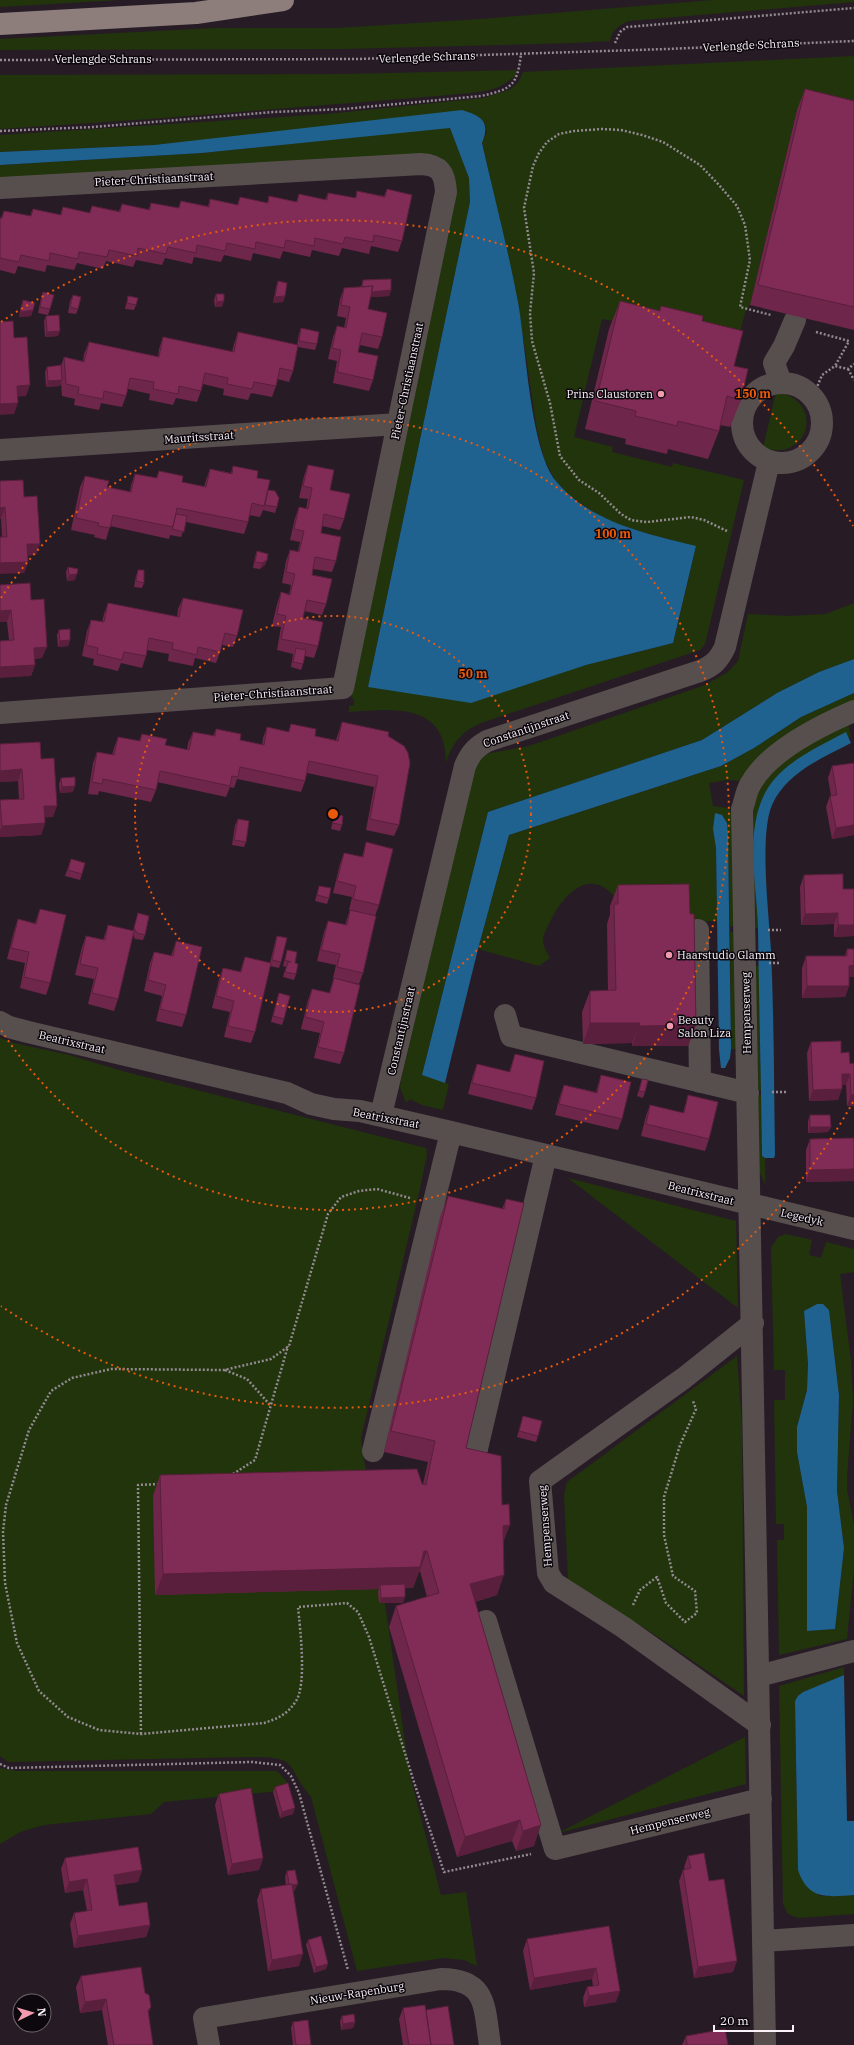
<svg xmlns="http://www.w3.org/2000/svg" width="854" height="2045" font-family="'IBM Plex Serif',serif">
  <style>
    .green { fill: #21340b; fill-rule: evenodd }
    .water { fill: #1f6290 }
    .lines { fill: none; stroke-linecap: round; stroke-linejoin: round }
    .path { stroke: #938a92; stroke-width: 2.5; stroke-dasharray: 2 2; stroke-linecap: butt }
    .minor { stroke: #574f4e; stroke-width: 22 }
    .major { stroke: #8d7d7b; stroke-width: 22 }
    .wall { fill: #6e264a }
    .shaded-wall { fill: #5a1f3c }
    .building { fill: #802c56; stroke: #5a1f3c }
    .ring { fill: none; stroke: #e8590c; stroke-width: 2; stroke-dasharray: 2 4 }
    .poi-dot { fill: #f29aaf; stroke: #0d080d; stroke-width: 1.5 }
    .labels { text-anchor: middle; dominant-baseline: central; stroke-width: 3; stroke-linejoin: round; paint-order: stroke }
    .street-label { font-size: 11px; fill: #faf2f9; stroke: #0d080d }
    .poi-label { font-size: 11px; fill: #faf2f9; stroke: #0d080d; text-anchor: start }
    .centre { fill: #e8590c; stroke: #0d080d; stroke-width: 2 }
    .ring-label { font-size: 12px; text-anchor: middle; font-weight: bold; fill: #e8590c; stroke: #0d080d; stroke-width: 3; stroke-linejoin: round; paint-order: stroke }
  </style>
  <rect width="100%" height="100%" fill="#271c26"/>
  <!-- green -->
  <path class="green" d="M0,0H120L0,7Z
    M713,0H854V2L629,21C619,25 612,30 610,41L574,43L343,49L0,50V39L215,28H336L481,19Z
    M854,56V124L797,110L750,305L745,313L737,344L602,319L574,437L613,447L612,452L672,467L673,463L744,480L705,644L700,650L481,723C462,731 452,743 446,763C446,702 393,709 349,712V706L354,705L353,698H351L455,203C452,180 456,157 428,154L0,178V165L202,153L450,127L469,178L470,202L368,687L586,665L673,643L696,547L649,534L605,520L570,496L555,480L544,459L536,425L518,302L482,142L487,132L484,122L154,145L0,152V135L327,114L483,98L509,90L518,83L523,72Z
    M516,70V75C496,94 476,92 450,95L164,118L0,129V75L345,74Z
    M776,392C825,399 811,463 763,448Z
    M854,603V659L819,672L777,693L702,740L488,812L422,1075L449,1084L443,1110L422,1105L410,1099L406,1103L400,1088L401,1080L472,780L478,761L481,757L490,753L529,746L705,685L728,672L738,661L748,614L789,616L826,614Z
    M854,693V704L742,781L727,780L709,783L713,806L728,808L733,815L734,926H730L727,823L713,829L716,848L717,921L686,922L614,896C589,867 563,895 551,920C548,926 543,934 543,941C543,946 547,953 550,958L539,966L478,949L509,835L721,766L754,748L801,717Z
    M848,723L851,737L849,738L846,733L785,770L754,842L758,928H753L751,808L758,789L794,749Z
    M730,932H734L739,1049H731Z
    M751,966H759L761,1090L755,1091Z
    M0,1038L14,1043L69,1055L126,1072L426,1148L427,1155L419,1193L361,1438L410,1776L441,1895L466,1892L477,1966L464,1960L443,1958L357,1971L311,1797C284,1765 301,1757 251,1757L8,1762L0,1756Z
    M755,1095H761L762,1156L765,1158V1184L757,1166Z
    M568,1178L736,1221L738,1308Z
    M786,1234L812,1240L809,1255L821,1258L826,1242L854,1249V1272L840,1274L851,1361L853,1401L847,1477V1489L854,1525V1569L847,1639L779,1655L777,1540H784V1524H776L774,1400H785V1370H774L771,1248L778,1237ZM829,1310L839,1395L837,1491L844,1548L835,1629L807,1631V1507L797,1452V1427L807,1390L808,1364L804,1311Z
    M737,1356L742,1425L744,1696L652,1633L568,1579L564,1495L567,1482Z
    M844,1667V1675L803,1692L795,1701L798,1870L820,1896L854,1895V1914L798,1918L788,1914L783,1904L779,1686Z
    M745,1737L746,1784L558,1833Z
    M0,1768L17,1771H277L287,1782L290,1790L164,1802L151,1814L44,1825L20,1832L0,1844Z"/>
  <!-- water -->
  <path class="water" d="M462,110C481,116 491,121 482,143C494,196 508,249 518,302C526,345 530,450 556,481C591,523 645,533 696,546L673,643L586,665L471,703L368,687L470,202L469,178L450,128L202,153L0,165V152L154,145Z
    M854,659V693L801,717L754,748L721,766L509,835L478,949L445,1083L422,1075L488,812L702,740L777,693L819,672Z
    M846,732L851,743C822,758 786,773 772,805C759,836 769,914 771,950C774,1018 774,1087 775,1155L774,1158H765L762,1156C761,1080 759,1004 758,929C757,888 746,841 761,802C774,766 814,749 846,732Z
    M715,813L722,815L727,823L728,835L731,1049L730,1058L725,1068H721L719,1050L716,848L713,829Z
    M817,1304H823L829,1310L839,1395L837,1491L844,1548L835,1629L807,1631V1507L797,1452V1427L807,1390L808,1364L804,1311Z
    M844,1675L847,1821H854V1895C827,1897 808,1900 798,1870L795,1701L798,1696L803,1692Z"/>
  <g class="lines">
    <!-- path -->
    <path class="path" d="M615,43L620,32L627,27L854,8
      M0,60L358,59L667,49L854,41
      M0,131L93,127L273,112L344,109L481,96C512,89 517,86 521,54
      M816,332L849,341L835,366
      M848,369L854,380
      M813,397L822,375L835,366L848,369L854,364
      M727,531L704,520L691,517L647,522L631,520L621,514L599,493L579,480L560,456L550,403L532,341L530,313L534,273L524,208L533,166L539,153L547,142L559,134L574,131L602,129L621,130L642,135L663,142L700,165L719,185L737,206L745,225L750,260L740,307L771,315
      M768,930H781
      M769,963H780
      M772,1092H786
      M410,1198L377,1189L359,1191L341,1197L328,1214L289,1346L271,1359L224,1370L111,1369L72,1378L51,1391L29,1430L6,1505L3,1532L5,1583L17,1643L39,1691L68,1717L99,1730L141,1734L264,1723C277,1719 288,1714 296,1701C307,1684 300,1628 298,1607L347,1603L358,1612L369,1637L413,1779L444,1872L531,1854
      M225,1370L247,1379L271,1406
      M233,1474L255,1460L288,1346
      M633,1605L640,1590L657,1577L666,1603L685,1622L697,1613L695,1591L673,1576L664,1535V1497L680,1445L696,1409L693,1401
      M141,1734L138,1485L160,1484
      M0,1764L9,1768L252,1762L280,1765L291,1776L299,1793L348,1970"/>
    <!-- minor -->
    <path class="minor" d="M0,188L421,164C440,165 445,173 446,192L343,688L0,713
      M742 423a40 40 0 1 1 80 0a40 40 0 1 1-80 0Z
      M781,383L774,363L784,346L795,320
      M0,450L398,424
      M698,930L700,1082
      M505,1015L511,1036L748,1093
      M0,1022L9,1027L28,1032L287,1093L311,1104L334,1109L360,1111L451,1132L854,1229
      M381,1115L465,766C470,754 475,748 487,741L700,671C713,666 719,660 725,647L769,462
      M753,1323L684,1378L540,1481L548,1573L554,1583L623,1627L760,1725
      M373,1451L451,1132
      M476,1453L546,1155
      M486,1621L555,1849L761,1799
      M759,1676L854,1651
      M763,1941L854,1935
      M209,2045L204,2018L441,1979C488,1979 484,2008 490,2045
      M765,2045L742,809C745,801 746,792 750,785C768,751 819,726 854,711"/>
    <!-- major -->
    <path class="major" d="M0,24L196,13L283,0"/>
  </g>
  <!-- wall -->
  <path class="wall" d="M805,89L854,101V330L750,305L797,110Z
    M387,189L402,241L398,252L371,246L369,254L342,248L339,256L312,250L310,257L283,251L280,259L253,253L251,261L224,255L221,262L194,257L192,264L165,258L162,265L136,260L133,267L106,261L103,269L77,263L74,270L47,265L45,272L18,266L15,274L0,270V218H1L4,211L30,216L33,209L60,215L63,207L89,213L92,206L119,211L122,204L148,210L151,203L178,208L181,201L208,206L210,199L237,205L240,197L267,203L269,196L296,202L299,194L325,200L328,193L355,198L357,191L384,196Z
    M363,280L391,290L389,296L370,297L368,309L382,337L378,349L360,345L358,352L373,380L369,391L333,383L337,361L328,359L333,337L337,326L344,328L346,318L337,316L340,299L344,288L361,287Z
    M278,281L285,296L283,302L273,303L276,287Z
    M43,292L50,309L48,315L38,313L41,298Z
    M216,294L222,307H215L214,300Z
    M73,295L78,309L76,314L68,313L70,301Z
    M128,296L136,305L134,310L125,309Z
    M23,300L33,310L31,316L19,317L21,306Z
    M620,301L659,311L661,306L702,321L734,366L741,400L730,427L720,425L719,431L708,459L668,449L667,454L625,444L626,439L585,429L609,329Z
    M46,316L58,336L45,337L44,321Z
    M301,328L317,344L315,350L298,347L293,371L289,382L277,379L276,386L272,397L251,393L248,400L223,395L224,389L203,384L201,391L197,402L176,398L173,405L149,400L150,394L128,389L126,396L122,407L101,403L99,410L74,405L75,399L62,396L61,383L60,386L46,387L45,372L47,367L61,366L64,357L83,361L84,354L89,342L158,357L159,349L163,337L232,352L234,344L238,332L297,345L299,334Z
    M308,465L330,490L344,519L340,530L322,526L321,533L336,561L332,572L313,569L312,575L326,604L322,615L304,611L303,618L318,646L314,658L305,656L303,664L301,670L291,667L293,654L277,650L281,627L272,626L277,604L281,592L289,594L291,585L282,583L286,561L290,550L298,551L300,542L290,540L295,518L299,507L306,509L308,499L299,498L304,476Z
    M233,466L257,478L268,490L277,507L275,513L263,510L260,517L249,515L248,522L244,534L186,522L181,537L170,535L169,539L110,526L106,540L94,537L95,535L71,530L80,487L85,476L107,487L130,492L131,485L135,474L156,478L159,471L182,482L204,487L206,480L210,469L231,473Z
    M0,481L24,497L36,555H28V562L24,573L2,537L1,519H0Z
    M257,551L267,560L265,565L260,569L253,568L255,557Z
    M68,567L75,580L67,581L66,572Z
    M138,570L144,583L142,588L134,587L136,576Z
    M0,585L31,600L42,658L34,659L35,665L31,676L9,640L7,622H0Z
    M183,598L237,636L233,647L222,645L220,652L216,663L195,658L193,666L168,661L169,654L147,650L146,656L142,668L121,663L118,671L93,665L94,659L82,656L87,631L91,620L102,622L104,614L108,603L177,617L178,609Z
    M59,630L70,640L68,646L58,647L57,635Z
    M342,722L388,736L399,825L394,836L366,830L374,787L307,773L305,781L301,792L237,779L234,788L230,787L226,797L157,782L156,790L151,802L99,791L98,795L88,794L93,763L97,752L112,755L114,748L118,737L139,741L142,734L165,745L187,750L188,743L193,732L213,736L216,729L240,740L262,745L263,738L267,727L288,732L291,724L315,736L336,740Z
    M0,744L41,759L53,817H45V823L41,835L0,837V800L19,799L18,781L0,782Z
    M854,763V835L832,839L826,807L830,796H831L828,778L832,766Z
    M61,778L73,792L60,793L59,784Z
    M335,814L342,825L340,831L331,829L333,820Z
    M238,819L246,842L244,847L232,845L235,825Z
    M366,842L379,905L375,916L363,973L359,984L333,978L336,965L317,961L324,932L328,921L345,925L350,910H349L352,897L333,893L340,864L344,853L362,857Z
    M71,859L82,874L80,880L65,876Z
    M804,875L843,889H854V936L834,937V924L801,925L800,887Z
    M618,885L690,914L696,1025L688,1046H632V1043L583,1044L582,1012L590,991H608L607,924L610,914V906Z
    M319,886L329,898L327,904L315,901Z
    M40,909L50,983L46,995L20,988L25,963L7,959L14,931L18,919L35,923Z
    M138,913L145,935L143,940L135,939L133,935L118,999L114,1011L88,1004L94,979L75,975L82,947L86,936L103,940L108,925L133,931Z
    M277,936L281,962L279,968L270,966L255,1032L251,1043L224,1037L230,1012L212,1008L219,979L223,968L240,972L245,957L270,963L275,942Z
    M176,941L186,1015L182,1027L156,1021L162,996L144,991L150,963L154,952L171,956Z
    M847,949H854V977H849V986L845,997L802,998V968L806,956H845Z
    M287,950L295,963L296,974L294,980L283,977L286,967L283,966Z
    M334,978L344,1053L340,1064L314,1058L320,1033L301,1029L308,1000L312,989L329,993Z
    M279,993L284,1019L282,1025L271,1022L277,999Z
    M811,1042L841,1053L850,1064L854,1106H847L846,1085H842L838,1100L809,1101L807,1053Z
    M515,1054L536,1098L532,1110L468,1094L473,1075L477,1064L509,1072Z
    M601,1075L622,1119L618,1130L555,1115L560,1096L564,1085L596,1092Z
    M642,1079L645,1092L643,1098L637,1096Z
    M688,1095L709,1139L705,1151L641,1136L646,1116L650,1105L683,1113Z
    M810,1115L831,1127L828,1132L808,1133V1121Z
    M854,1138V1181L806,1182V1150L810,1139Z
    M448,1196L502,1209L506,1199L466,1448L503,1543L497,1595L475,1602L534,1846L516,1851L512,1841L457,1857L389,1627L396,1606L427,1597L420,1571L419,1572L413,1588H405L403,1603H379L378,1591L379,1589L155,1595L153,1496L160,1475L423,1484L428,1462L384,1452L440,1217Z
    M523,1416L538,1436L536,1442L517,1437Z
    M275,1787L293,1814L280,1818L273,1792Z
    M219,1794L263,1858L259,1870L228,1875L215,1805Z
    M688,1856L709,1881L733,1972L694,1978L679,1881L683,1870H685L684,1867Z
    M65,1858L142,1870L138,1882L116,1885L119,1906L150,1925L146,1937L74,1948L70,1924L74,1913L87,1911L83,1890L65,1893L61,1869Z
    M287,1871L295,1890L293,1891L299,1966L268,1971L257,1900L261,1889L286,1885L285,1877Z
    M609,1926L616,2002L584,2007L583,1998L587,1987L593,1986L592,1979L530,1990L523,1951L527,1939Z
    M308,1940L326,1969L314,1973L306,1945Z
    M81,1976L151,2007L148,2013L153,2045H108L102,2010L80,2013L76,1987Z
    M403,2008L426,2010L454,2045H403L399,2019Z
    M342,2016L355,2022L353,2028L341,2030L340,2021Z
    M293,2022L311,2045H293L291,2028Z
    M686,2036L728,2045H682Z"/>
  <!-- shaded-wall -->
  <path class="shaded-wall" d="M391,290L389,296L358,298L361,292Z
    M285,296L283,302L273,303L275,297Z
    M224,301L222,307H215L217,302Z
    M33,310L31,316L19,317L21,312Z
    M60,331L58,336L45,337L47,332Z
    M62,380L60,386L46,387L48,381Z
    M30,385L26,396L13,397L17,386Z
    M18,403L14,414L0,415V404Z
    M5,507L1,519H0V508Z
    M27,544H40L36,555L23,556Z
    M267,560L265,565L260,569L262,563Z
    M28,562L24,573L0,574V563Z
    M77,574L75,580L67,581L69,575Z
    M11,610L7,622H0V611Z
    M70,640L68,646L58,647L60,641Z
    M47,647L42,658L30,659L34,648Z
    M35,665L31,676L0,678V667Z
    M22,769L18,781L0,782V771Z
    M75,786L73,792L60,793L62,787Z
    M44,806H57L53,817L40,818Z
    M45,823L41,835L0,837V831L2,826Z
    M854,825V835L832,839L836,828Z
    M838,913L834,924L801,925L805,914Z
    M838,925H854V936L834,937Z
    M854,965V977H844L849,966Z
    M807,986H849L845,997L802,998Z
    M590,1023H640L632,1043L583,1044Z
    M696,1025L688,1046H632L639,1026Z
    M842,1074H850L846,1085H838Z
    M842,1089L838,1100L809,1101L813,1090Z
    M851,1095H854V1106H847Z
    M810,1127H831L828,1132L808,1133Z
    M854,1169V1181L806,1182L810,1170Z
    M510,1525L502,1546L503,1526Z
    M424,1551H427L413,1588L380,1589V1585L379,1589L155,1595L163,1574Z
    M504,1575L497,1595L463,1605L470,1584Z
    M405,1597L403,1603H379L381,1598Z
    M295,1808L293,1814L280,1818L282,1812Z
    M520,1820L512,1841L457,1857L465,1837Z
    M541,1825L534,1846L516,1851L523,1831Z
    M263,1858L259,1870L228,1875L232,1864Z
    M142,1870L138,1882L110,1886L114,1875Z
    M87,1879L83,1890L65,1893L69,1882Z
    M298,1884L295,1890L288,1891L290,1886Z
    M150,1925L146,1937L74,1948L78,1936Z
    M303,1954L299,1966L268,1971L272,1960Z
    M737,1961L733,1972L694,1978L698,1967Z
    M328,1964L326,1969L314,1973L316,1967Z
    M596,1968L592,1979L530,1990L534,1978Z
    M620,1991L616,2002L584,2007L589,1996Z
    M106,1999L102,2010L80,2013L85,2002Z
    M355,2022L353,2028L341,2030L343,2024Z"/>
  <!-- building -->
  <path class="building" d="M805,89L854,101V307L758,285Z
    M387,189L412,195L402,241L374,235L373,242L345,237L343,244L315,238L314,246L286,240L284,248L256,242L255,249L227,243L225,251L197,245L196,253L168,247L166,254L138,248L137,256L109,250L107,257L79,252L78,259L50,253L49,261L21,255L19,262L0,258V218H2L4,211L31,216L33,209L61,215L63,207L90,213L92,206L120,212L122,204L150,210L151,203L179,208L181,201L209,207L210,199L238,205L240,197L268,203L269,196L297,202L299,194L327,200L328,193L356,198L357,191L385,197Z
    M391,279V290L371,292L373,286L362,287L363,280Z
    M278,281L287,283L285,296L275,297Z
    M373,286L368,309L387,313L382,337L362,333L358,352L378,356L373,380L337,372L341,350L332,348L337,326L346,328L350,307L341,305L344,288Z
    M43,292L54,295L50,309L40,307Z
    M216,294H224V301L217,302Z
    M73,295L81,297L78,309L70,307Z
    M128,296L138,298L136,305L127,303Z
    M23,300L35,303L33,310L21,312Z
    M620,301L660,311L661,306L703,316L702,321L743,331L734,366L748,369L741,400L727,396L719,431L678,421L677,426L648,419L635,416L636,411L596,401Z
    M59,315L60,331L47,332L46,316Z
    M13,321L14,338L27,337L30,385L17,386L18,403L0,404V322Z
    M301,328L319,332L317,344L299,341Z
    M238,332L298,345L293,371L280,368L276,386L254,382L252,389L227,384L228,378L205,373L201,391L179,386L178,394L153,389L154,382L130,378L126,396L104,391L103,399L78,394L79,387L66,384L64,357L84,362L89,342L159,357L163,337L234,352Z
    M61,365L62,380L48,381L47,367Z
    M308,465L334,470L330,490L350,494L344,519L324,514L321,533L341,537L336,561L315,557L312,575L332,579L326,604L307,600L303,618L323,622L318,646L281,639L286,616L277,614L281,592L290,595L295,574L286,572L290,550L299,552L304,531L294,529L299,507L308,509L312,488L303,486Z
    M233,466L258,471L257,478L270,480L264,506L252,503L248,522L177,508L173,527L113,515L110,528L98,526L99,523L76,518L85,476L109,481L107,487L131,492L135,474L157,478L159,471L183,476L182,482L206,487L210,469L232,474Z
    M23,480L24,497L37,496L40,544H27L28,562L0,563V537H7L5,507L0,508V481Z
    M268,490L275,491L279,498L277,507L265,505Z
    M176,514L187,516L184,532L172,529Z
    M257,551L268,554L267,560L262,563L255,562Z
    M68,567L78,569L77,574L69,575Z
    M138,570H144V583L136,581Z
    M30,583L31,600L44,599L47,647L34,648L35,665L0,667V641L14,640L11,610L0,611V585Z
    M183,598L243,610L237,636L225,633L220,652L198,647L197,655L172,649L173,643L149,638L146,656L124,652L122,660L97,654L98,648L86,645L91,620L104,622L108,603L179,617Z
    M70,629V640L60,641L59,630Z
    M296,648L306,650L303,664L293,662Z
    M342,722L389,732L388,736L404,746L408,753L410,763L399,825L370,819L378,776L309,761L305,781L240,767L238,777L232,776L230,786L160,771L156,790L103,779L102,784L92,782L97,752L114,755L118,737L140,741L142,734L167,739L165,745L189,750L193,732L215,736L216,729L241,734L240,740L264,745L267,727L289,732L291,724L316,729L315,736L338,741Z
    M40,742L41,759L54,758L57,806H44L45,823L2,826L0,800L24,799L22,769L0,771V744Z
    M854,763V825L836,828L830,796L837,795L832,766Z
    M75,777V786L62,787L61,778Z
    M335,814L343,816L342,825L333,823Z
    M238,819L249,821L246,842L234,840Z
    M366,842L393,849L379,905L353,899L356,886L337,881L344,853L363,857Z
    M71,859L85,863L82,874L68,870Z
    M843,874V889H854V925H838V913L805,914L804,875Z
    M689,884L690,914H694L696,1025L639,1026L640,1023H590V991L616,990L614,904H618V885Z
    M319,886L331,888L329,898L317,895Z
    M40,909L66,915L50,983L24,977L29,952L11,948L18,919L36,924Z
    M350,910L376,916L363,973L337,967L340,954L321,950L328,921L347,925Z
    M138,913L149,916L145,935L137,933L134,928Z
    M108,925L134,931L118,999L92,993L98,968L80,964L86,936L105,940Z
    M277,936L287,938L281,962L272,960Z
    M176,941L202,947L186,1015L160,1009L166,985L148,980L154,952L173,956Z
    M847,949H854V965L849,966V986H807L806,956H847Z
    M287,950L297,952L295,963L298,964L296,974L285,972L288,962H291L285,960Z
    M245,957L271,963L255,1032L228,1026L234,1001L216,996L223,968L241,972Z
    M334,978L360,985L344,1053L318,1047L324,1022L305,1017L312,989L330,993Z
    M279,993L290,996L284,1019L273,1016Z
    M841,1041V1053L849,1052L850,1064L854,1063V1095H851L850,1074H842V1089L813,1090L811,1042Z
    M515,1054L544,1061L536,1098L472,1083L477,1064L510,1072Z
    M601,1075L631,1082L622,1119L559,1104L564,1085L597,1093Z
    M642,1079L648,1080L645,1092L639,1091Z
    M688,1095L718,1102L709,1139L646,1124L650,1105L684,1113Z
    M810,1115H830L831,1127H810Z
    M854,1138V1169L810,1170V1139Z
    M448,1196L504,1209L506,1199L524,1203L466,1448L501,1456L502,1505L509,1504L510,1525L503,1526L504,1575L470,1584L541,1825L523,1831L520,1820L465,1837L396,1606L439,1593L427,1551H424L420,1567L163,1574L160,1475L417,1469L422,1484L426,1485L435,1441L391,1431Z
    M523,1416L542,1421L538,1436L519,1431Z
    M405,1584V1597L381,1598L380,1585Z
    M288,1783L295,1808L282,1812L275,1787Z
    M251,1788L263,1858L232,1864L219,1794Z
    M138,1847L142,1870L114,1875L119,1906L147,1902L150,1925L78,1936L74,1913L92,1910L87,1879L69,1882L65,1858Z
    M704,1853L709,1881L724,1879L737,1961L698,1967L683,1870L691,1868L688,1856Z
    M295,1870L298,1884L292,1885V1884H289L287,1871Z
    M292,1884L303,1954L272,1960L261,1889Z
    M609,1926L620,1991L589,1996L587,1987L599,1985L596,1968L534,1978L527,1939Z
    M321,1936L328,1964L316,1967L308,1940Z
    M141,1967L145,1993L149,1995L151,2007L148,2010L153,2045H114L106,1999L85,2002L81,1976Z
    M425,2005L431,2045H409L403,2008Z
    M448,2006L454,2045H431L426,2010Z
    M354,2014L355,2022L343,2024L342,2016Z
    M308,2020L311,2045H296L293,2022Z
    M725,2029L728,2045H687L686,2036Z"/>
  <!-- distance rings -->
  <g class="ring">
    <circle cx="333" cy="814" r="198"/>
    <path d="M1 598A396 396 0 1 1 1 1030"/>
    <path d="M853 1102A594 594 0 0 1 1 1306M1 322A594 594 0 0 1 853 526"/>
  </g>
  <!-- markers -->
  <g class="poi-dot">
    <circle cx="661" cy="394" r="4"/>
    <circle cx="669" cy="955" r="4"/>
    <circle cx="670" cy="1026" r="4"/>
  </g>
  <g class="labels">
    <!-- street labels -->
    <g class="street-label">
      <text transform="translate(751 45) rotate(-3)">Verlengde Schrans</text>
      <text transform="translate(427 57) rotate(-2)">Verlengde Schrans</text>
      <text x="103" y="59">Verlengde Schrans</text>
      <text transform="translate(154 179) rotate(-3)">Pieter-Christiaanstraat</text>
      <text transform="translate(407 381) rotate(-78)">Pieter-Christiaanstraat</text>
      <text transform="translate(199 437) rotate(-4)">Mauritsstraat</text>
      <text transform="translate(273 693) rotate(-4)">Pieter-Christiaanstraat</text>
      <text transform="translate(526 729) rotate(-19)">Constantijnstraat</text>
      <text transform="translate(746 1013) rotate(-91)">Hempenserweg</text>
      <text transform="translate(401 1031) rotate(-77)">Constantijnstraat</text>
      <text transform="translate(72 1042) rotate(13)">Beatrixstraat</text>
      <text transform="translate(386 1118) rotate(11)">Beatrixstraat</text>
      <text transform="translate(701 1193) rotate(14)">Beatrixstraat</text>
      <text transform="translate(802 1217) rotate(13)">Legedyk</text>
      <text transform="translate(545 1526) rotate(-94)">Hempenserweg</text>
      <text transform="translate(670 1821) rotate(-14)">Hempenserweg</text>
      <text transform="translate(357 1993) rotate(-9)">Nieuw-Rapenburg</text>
    </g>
    <!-- poi labels -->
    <g class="poi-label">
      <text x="653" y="394" text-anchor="end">Prins Claustoren</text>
      <text x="677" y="955">Haarstudio Glamm</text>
      <text x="678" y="1020">Beauty<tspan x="678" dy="13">Salon Liza</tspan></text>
    </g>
  </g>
  <circle cx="333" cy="814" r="6" class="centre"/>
  <g class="ring-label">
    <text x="753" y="398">150 m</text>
    <text x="613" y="538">100 m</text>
    <text x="473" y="678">50 m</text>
  </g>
  <!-- north arrow -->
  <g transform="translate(32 2013) rotate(85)"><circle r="19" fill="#0d080d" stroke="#6c666b"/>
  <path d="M0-3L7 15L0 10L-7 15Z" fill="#f29aaf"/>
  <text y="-6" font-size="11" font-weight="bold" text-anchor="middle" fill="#faf2f9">N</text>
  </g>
  <!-- scale -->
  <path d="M714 2025v6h79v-6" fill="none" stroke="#faf2f9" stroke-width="2"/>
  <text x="720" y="2025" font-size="12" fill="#faf2f9" stroke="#0d080d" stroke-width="3" paint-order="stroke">20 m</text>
</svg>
